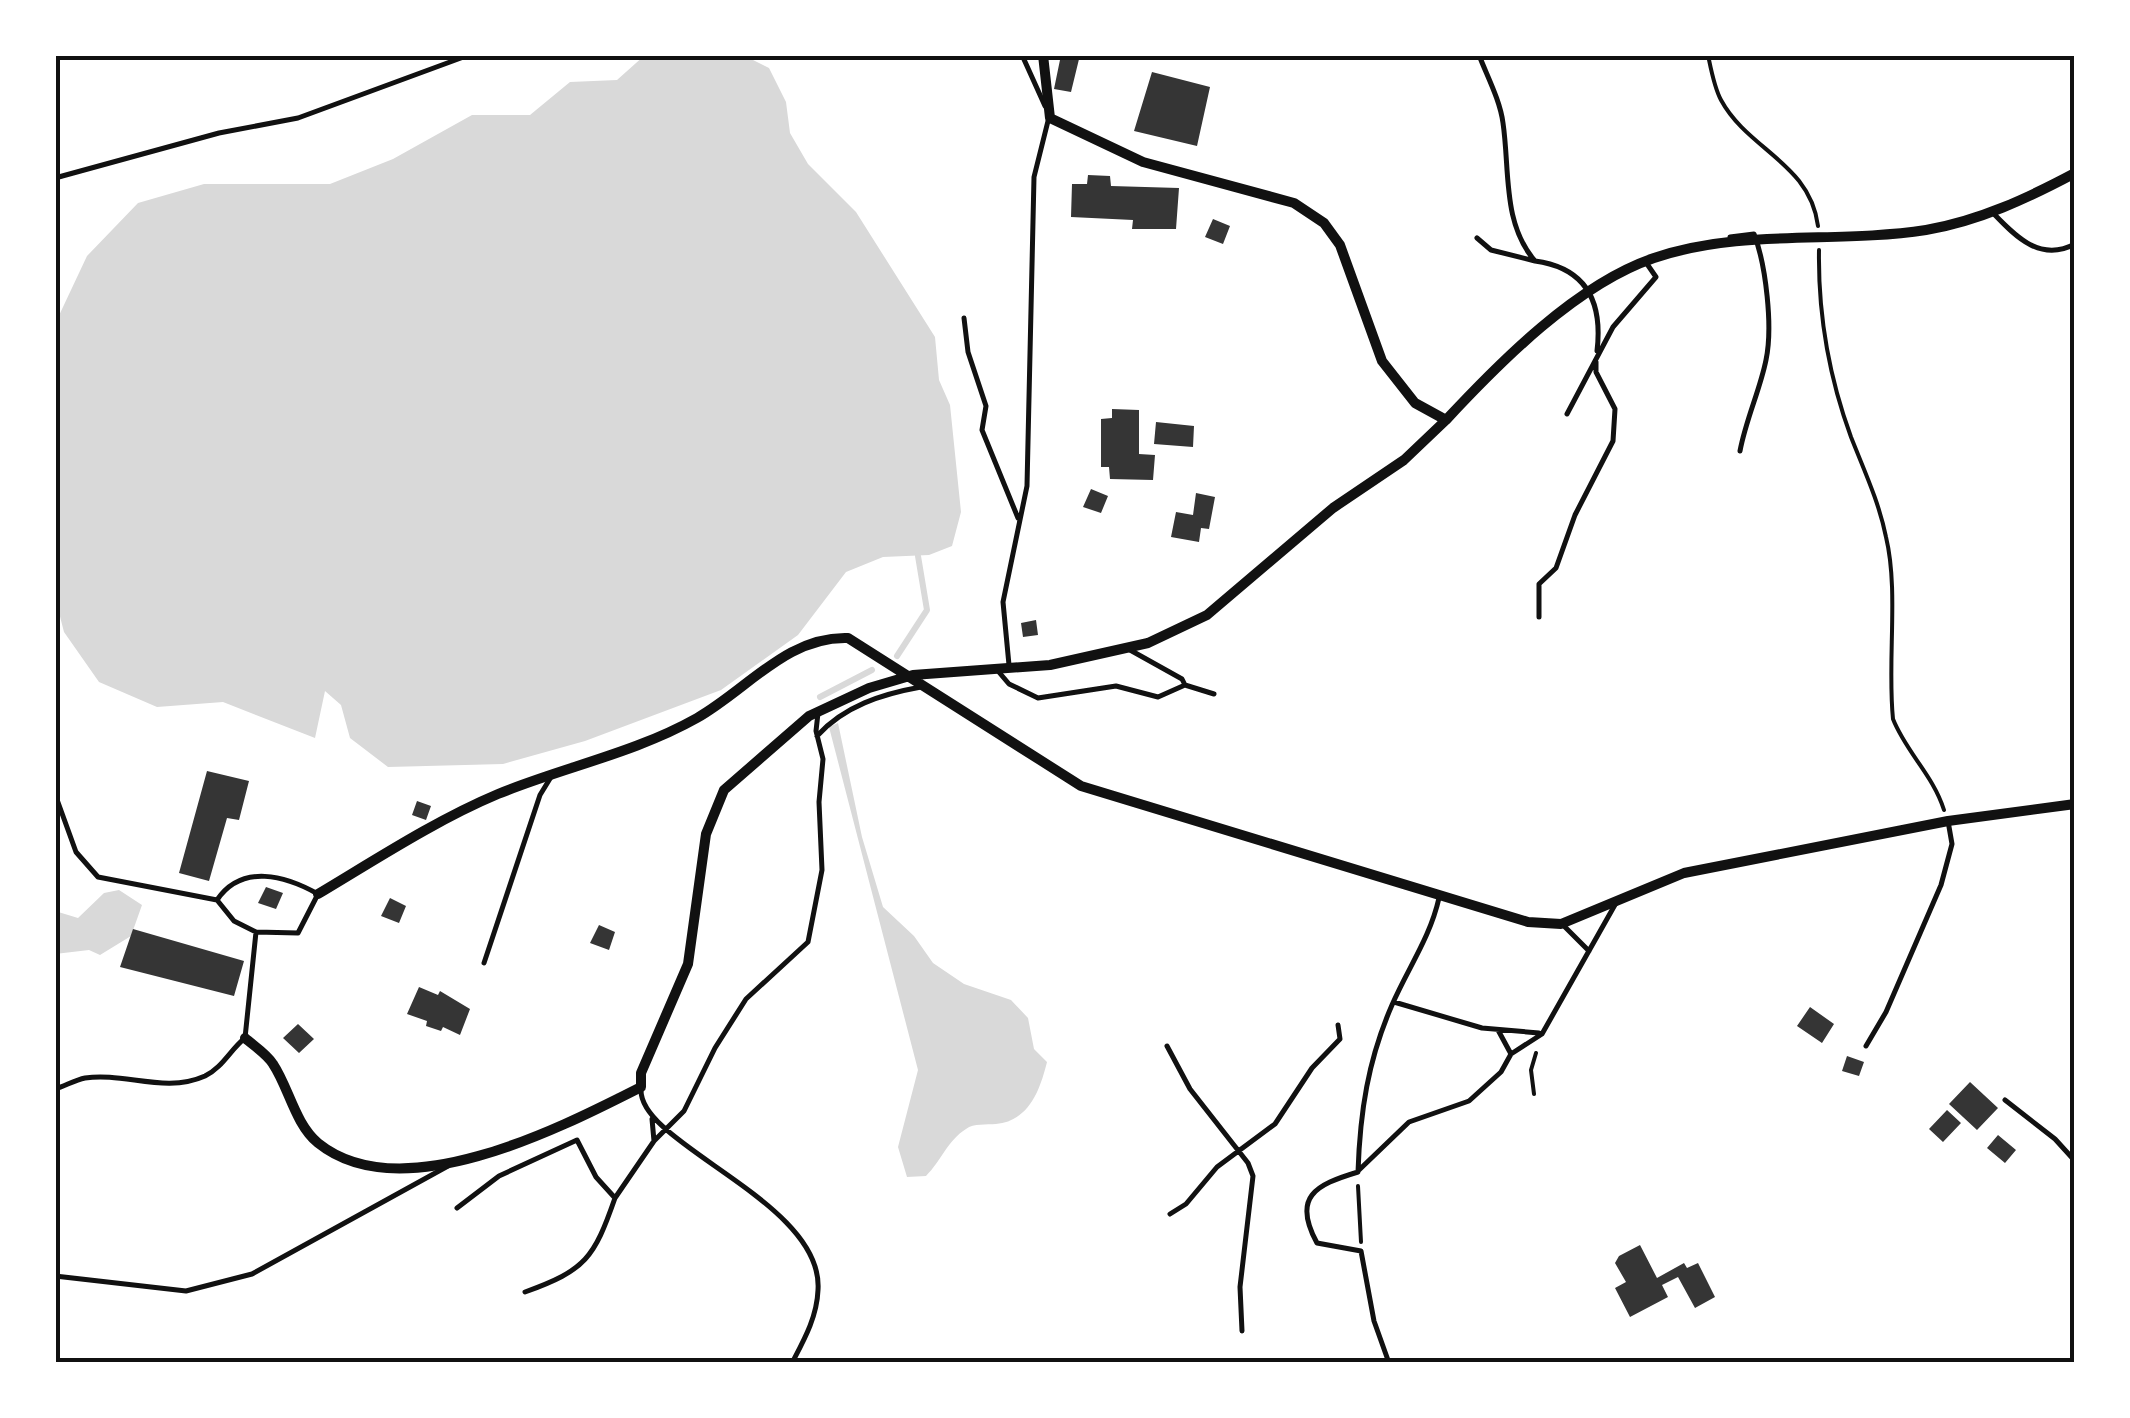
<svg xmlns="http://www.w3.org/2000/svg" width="2130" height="1418" font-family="'Noto Sans',sans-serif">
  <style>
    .water { fill: #d9d9d9 }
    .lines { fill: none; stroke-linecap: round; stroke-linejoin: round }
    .stream { stroke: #d9d9d9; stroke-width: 6 }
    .building { fill: #353535 }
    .path { stroke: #111; stroke-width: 4 }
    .service { stroke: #111; stroke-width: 5 }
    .minor { stroke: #111; stroke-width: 10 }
    .neatline { fill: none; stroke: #111; stroke-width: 4 }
  </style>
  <rect width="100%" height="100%" fill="#fff"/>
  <!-- water -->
  <path class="water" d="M645,55H743L769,68L786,102L790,133L808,164L856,212L935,337L939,380L950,405L961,512L952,546L929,555L883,557L846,572L798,635L721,690L585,741L503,764L388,767L350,738L341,705L325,691L315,738L223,702L157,707L99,682L64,632L55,597V324L87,256L138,203L204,184H330L393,159L472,115H530L570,82L617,80Z
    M838,723L862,837L883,907L914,936L933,963L964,984L1011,1000L1028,1018L1034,1049L1047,1062C1040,1090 1029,1121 996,1124C986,1125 974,1123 966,1129C948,1140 941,1161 926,1176L907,1177L898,1147L918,1070L829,727Z
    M119,890L142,905L131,936L100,955L89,950L55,954V911L78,918L104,893Z"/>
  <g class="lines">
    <!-- stream -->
    <path class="stream" d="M897,656L927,610L918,556
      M820,697L872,670"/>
  </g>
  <!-- building -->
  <path class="building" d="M1061,55H1080L1071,92L1054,89Z
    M1152,72L1210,87L1197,146L1134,131Z
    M1088,175L1110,176L1111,186L1179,188L1176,229H1132L1133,220L1071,217L1072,184H1087Z
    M1213,219L1230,226L1223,244L1205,237Z
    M1112,409L1139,410V454L1155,455L1153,480L1110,479L1109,467H1101V419L1112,418Z
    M1156,422L1194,426L1193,447L1154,444Z
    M1091,489L1108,496L1101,513L1083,507Z
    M1196,493L1215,497L1209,529L1201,528L1199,542L1171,537L1176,512L1193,515Z
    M1036,620L1038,635L1023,637L1021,623Z
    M207,771L249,781L239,820L227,818L209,881L179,873Z
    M417,801L431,806L426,820L412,815Z
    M266,887L283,893L276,909L258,903Z
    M390,898L406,906L399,923L381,916Z
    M599,925L615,932L609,950L590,943Z
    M133,929L244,961L234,996L120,967Z
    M419,987L438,995L440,991L470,1009L460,1035L443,1027L441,1031L426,1026L427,1021L407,1014Z
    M1810,1007L1834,1024L1822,1043L1797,1026Z
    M298,1024L314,1039L299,1053L283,1038Z
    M1847,1056L1864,1062L1859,1076L1842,1071Z
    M1970,1082L1998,1108L1977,1130L1949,1104Z
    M1947,1110L1961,1123L1943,1142L1929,1129Z
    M1998,1135L2016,1150L2005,1163L1987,1148Z
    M1640,1245L1657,1278L1684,1263L1687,1268L1698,1263L1715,1297L1695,1308L1678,1277L1662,1285L1668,1297L1630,1317L1615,1288L1626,1282L1615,1263L1619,1256Z"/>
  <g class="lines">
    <!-- path -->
    <path class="path" d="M1708,55C1711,69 1714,87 1721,100C1748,150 1810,163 1818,226
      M1819,250C1818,313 1829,377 1851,437C1864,470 1879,502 1886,537C1899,591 1887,661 1893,719C1906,752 1933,775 1944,810
      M1534,1094L1531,1070L1536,1053
      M1358,1186L1361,1242"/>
    <!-- service -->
    <path class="service" d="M1022,55L1045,106
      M55,178L219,133L298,118L469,55
      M1994,214C2017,238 2041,262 2075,244
      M1730,237L1754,234C1766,265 1773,327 1766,360C1760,390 1746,419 1740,451
      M1477,238L1491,250L1535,261C1502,223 1510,170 1503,123C1500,100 1487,76 1479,55
      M1535,261C1586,268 1603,301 1597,351
      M964,318L968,352L986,406L982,430L1018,518
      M1567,414L1613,327L1656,277L1645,261
      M1539,617V584L1556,568L1575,515L1613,441L1615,409L1596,372V362
      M1130,650L1182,679L1185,685
      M1009,665L1003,602L1027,486L1034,177L1049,117
      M998,671L1009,684L1038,698L1116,686L1158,697L1185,685L1214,694
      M817,736C844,706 882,694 921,687
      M55,794L76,852L98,877L217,900L234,921L256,932L298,933L318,894C286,876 242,863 217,900
      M1563,925L1589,951
      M484,963L540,795L551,777
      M1394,1002L1482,1028L1539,1033
      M1498,1030L1511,1054
      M1167,1046L1190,1089L1248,1163L1253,1176L1240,1287L1242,1331
      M1866,1046L1886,1012L1941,885L1952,844L1948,821
      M55,1089C65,1086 75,1080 85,1078C125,1072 165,1094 205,1076C223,1067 230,1050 245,1038L256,932
      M641,1090C640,1145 824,1202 818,1290C817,1317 804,1340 792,1363
      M2005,1100L2055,1139L2075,1161
      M654,1141L684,1111L715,1048L746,999L808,942L822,870L819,802L823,759L816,731L818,713
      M1359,1170L1409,1122L1469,1101L1501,1072L1511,1054L1542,1034L1616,903
      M615,1198L654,1141L652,1119
      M457,1208L499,1176L577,1140L596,1177L615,1198C594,1258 586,1270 525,1292
      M1170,1214L1186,1204L1217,1167L1275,1124L1312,1068L1340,1039L1338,1025
      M55,1276L186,1291L252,1274L448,1166
      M1389,1363L1374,1321L1361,1251L1317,1243C1292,1197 1315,1185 1358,1172C1360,1112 1368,1060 1392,1005C1408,968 1430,938 1439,898"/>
    <!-- minor -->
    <path class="minor" d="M1043,55L1050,118L1143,162L1294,203L1324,223L1340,245L1382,361L1415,403L1446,420C1500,362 1577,284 1654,258C1743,228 1836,244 1926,230C1979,221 2028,198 2075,173
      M318,894C375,860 436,820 498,794C564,767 635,753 697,718C748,689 787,636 848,638L1081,786L1528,922L1561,924L1684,873L1948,821L2075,804
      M245,1038C254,1046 267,1054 273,1064C289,1088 295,1124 318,1143C401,1210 560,1128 641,1087V1073L688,964L706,834L724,790L809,716L869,688L913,675L1050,665L1148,643L1207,615L1333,508L1404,460L1446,420"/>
  </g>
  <!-- border -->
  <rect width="2130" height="1418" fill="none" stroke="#ffffff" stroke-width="115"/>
  <rect x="58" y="58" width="2014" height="1302" class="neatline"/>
</svg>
